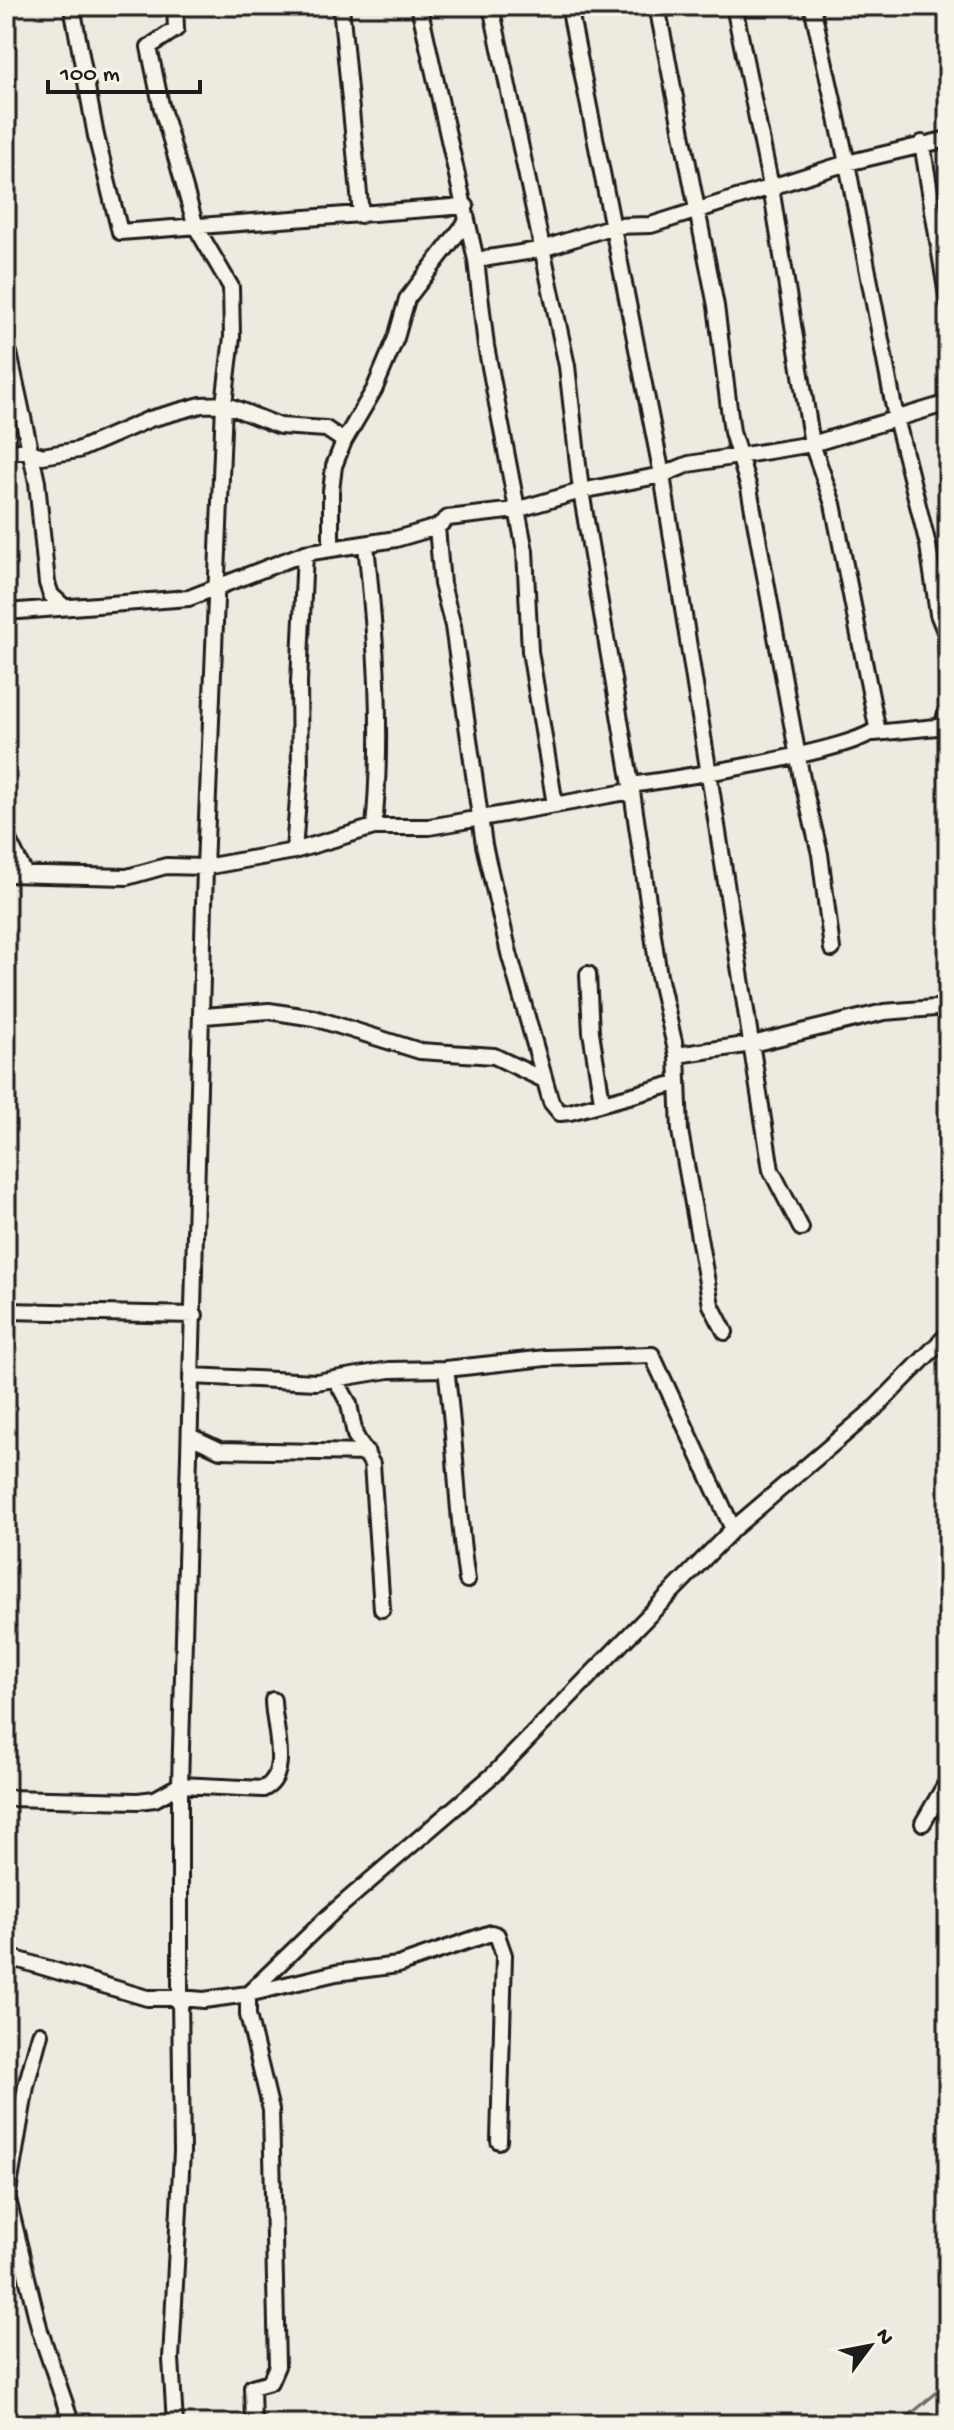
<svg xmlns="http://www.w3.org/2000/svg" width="954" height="2430" font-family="'Gochi Hand',sans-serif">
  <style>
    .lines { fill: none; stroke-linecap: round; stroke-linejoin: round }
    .stream { stroke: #6f6d69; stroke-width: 3 }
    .minor-casing { stroke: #1c1c1c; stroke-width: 20 }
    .minor { stroke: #f7f3e8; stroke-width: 14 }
  </style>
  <rect width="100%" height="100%" fill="#eeeae0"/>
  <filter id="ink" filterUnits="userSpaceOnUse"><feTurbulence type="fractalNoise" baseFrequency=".0125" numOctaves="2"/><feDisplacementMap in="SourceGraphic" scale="16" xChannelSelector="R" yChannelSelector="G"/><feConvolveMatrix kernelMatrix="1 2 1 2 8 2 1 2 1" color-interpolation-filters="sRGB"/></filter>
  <g filter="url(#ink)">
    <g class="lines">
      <!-- stream -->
      <path class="stream" d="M899,2424L948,2383"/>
      <defs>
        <path id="minor" d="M72,6L96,136L120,232L466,206
          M175,6L176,29L149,47L161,105L196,227L231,287L232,337L224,404L205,867L180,1785V1998L204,2000L248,1994L336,1973L398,1965L491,1933L497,1935L504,1955L499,2141
          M341,6L361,215
          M491,6L567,366L581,491L631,785L659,976L677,1055L680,1131L711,1305L725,1332
          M569,6L662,475L771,1170L801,1228
          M657,6L716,306L732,432L749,488L802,779L820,854L832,949
          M812,6L847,163L948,139
          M922,143L948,302
          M476,260L539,250L613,226L651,225L847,163L896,418L928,545L938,614L946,634L948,690
          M9,353L37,482L47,583L51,595L62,605
          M6,451H29L42,456L78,450L150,419L201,405L224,404L280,426L326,429L344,441
          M437,527L442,584L453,626L484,845L509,953L551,1102L560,1113L570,1112L677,1083
          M366,545C376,639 383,733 374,827
          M331,548V491L334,466L344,441L374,390L396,338L407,299L467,221
          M6,612L189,598L305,553L396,539L437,527L448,518L516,510L581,491L662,475L689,464L812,444L948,403
          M874,733L937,727L943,724L948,706
          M631,785C666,780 865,750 877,727L833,504L812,444L771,187L734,6
          M555,805L631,791
          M6,836L25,874
          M294,851L300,772L299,682L305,553
          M6,874L127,877L166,866L205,867L294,851L374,827H429L555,805L530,651L525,551L486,346L476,260L419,6
          M588,974L591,1032L602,1101
          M204,1016L269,1011L314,1018L420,1051L494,1056L542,1079
          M677,1055L752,1044L884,1012L948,1007
          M6,1311L195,1315
          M446,1369C456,1440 456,1510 467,1580
          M192,1376L316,1382L389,1370L446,1369L546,1358L652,1355L733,1529
          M336,1380L349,1404L355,1435L372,1464L382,1609
          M190,1436L220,1450L367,1453
          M6,1798L138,1801L155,1799L180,1785L263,1789C292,1776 273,1726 273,1700
          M923,1823L948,1780
          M6,1956L147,1998H180L182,2152L171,2359L175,2424
          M8,2199L40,2331L72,2424
          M6,2204L26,2086L40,2034
          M253,2424L252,2387L270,2382L277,2366L271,2110L248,2015V1994L330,1915L494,1774L733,1529L874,1409L948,1334"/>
      </defs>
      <!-- minor casing -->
      <use href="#minor" class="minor-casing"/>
      <!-- minor -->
      <use href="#minor" class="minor"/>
    </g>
  </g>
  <!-- margin -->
  <rect width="954" height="2430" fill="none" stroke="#f7f3e8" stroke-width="32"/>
  <rect x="16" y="16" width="922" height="2398" fill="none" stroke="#1c1c1c" stroke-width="3" filter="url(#ink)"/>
  <!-- north arrow -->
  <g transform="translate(870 2346) rotate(58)" stroke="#f7f3e8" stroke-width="6" paint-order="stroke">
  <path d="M0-6L14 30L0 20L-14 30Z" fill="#1c1c1c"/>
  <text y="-12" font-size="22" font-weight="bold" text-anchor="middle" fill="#1c1c1c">N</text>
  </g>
  <!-- scale -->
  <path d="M48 80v12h152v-12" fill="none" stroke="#1c1c1c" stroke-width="4"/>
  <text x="60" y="80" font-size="24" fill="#1c1c1c" stroke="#f7f3e8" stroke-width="6" paint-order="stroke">100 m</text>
</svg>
